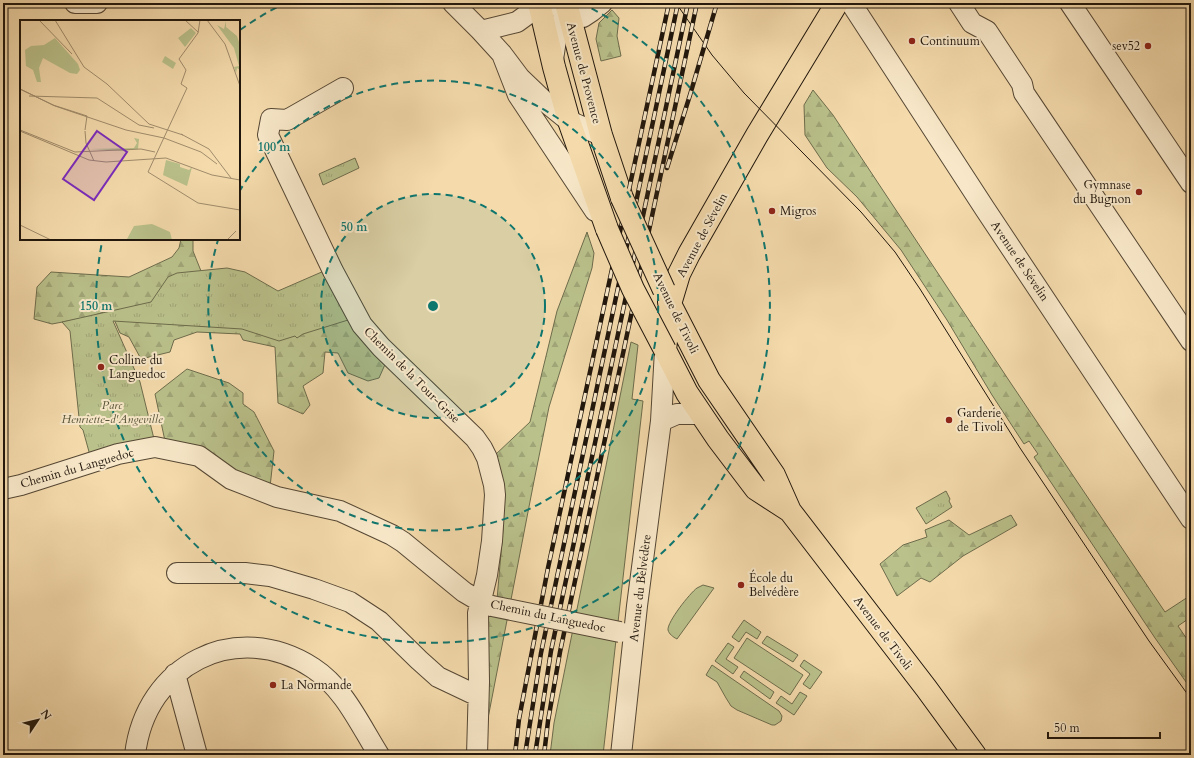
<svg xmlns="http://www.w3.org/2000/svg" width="1194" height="758" font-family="Cardo,serif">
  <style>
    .grass { fill: #bac18b; stroke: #6d6c4c }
    .forest { fill: url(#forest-firs); stroke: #6d6c4c }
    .park { fill: url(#park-tufts); stroke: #6d6c4c }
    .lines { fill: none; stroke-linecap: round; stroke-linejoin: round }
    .minor-casing { stroke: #554734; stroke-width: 22 }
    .major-casing { stroke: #20160c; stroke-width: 24 }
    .minor { stroke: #f8e8c9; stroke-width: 20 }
    .major { stroke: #f5dbac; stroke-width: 22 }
    .tram { stroke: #20160c; stroke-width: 1 }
    .rail-casing { stroke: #20160c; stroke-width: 4.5 }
    .rail { stroke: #f8e8c9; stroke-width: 3; stroke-dasharray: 9; stroke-linecap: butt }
    .minor-bridge-casing { stroke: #554734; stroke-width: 22; stroke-linecap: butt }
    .major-bridge-casing { stroke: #20160c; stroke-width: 24; stroke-linecap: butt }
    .minor-bridge { stroke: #f8e8c9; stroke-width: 20 }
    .major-bridge { stroke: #f5dbac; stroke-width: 22 }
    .ring { fill: none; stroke: #0f766e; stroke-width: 2; stroke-dasharray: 7 5 }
    .poi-dot { fill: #8f2418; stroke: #f8e8c9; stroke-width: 1.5 }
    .labels { text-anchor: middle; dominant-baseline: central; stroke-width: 4; stroke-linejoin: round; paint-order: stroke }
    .poi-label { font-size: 12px; fill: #20160c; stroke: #f8e8c9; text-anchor: start }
    .street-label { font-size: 12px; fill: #20160c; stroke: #f8e8c9 }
    .park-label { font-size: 12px; font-style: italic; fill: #565238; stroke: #f8e8c9 }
    .inset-road { fill: none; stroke: #a08c6c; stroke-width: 1 }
    .view { fill: #7b2cbf; fill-opacity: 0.15; stroke: #7b2cbf; stroke-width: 2 }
    .inset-edge { fill: none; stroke: #20160c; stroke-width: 2 }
    .centre { fill: #0f766e; stroke: #f8e8c9; stroke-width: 2 }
    .ring-label { font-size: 12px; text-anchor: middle; font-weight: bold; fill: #0f766e; stroke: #f8e8c9; stroke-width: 4; stroke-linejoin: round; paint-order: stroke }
  </style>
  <defs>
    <pattern id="forest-firs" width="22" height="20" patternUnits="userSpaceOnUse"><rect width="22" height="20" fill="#bac18b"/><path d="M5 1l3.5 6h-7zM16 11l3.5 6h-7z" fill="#a0a577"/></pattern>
    <pattern id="park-tufts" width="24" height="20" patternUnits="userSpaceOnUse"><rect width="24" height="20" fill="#bac18b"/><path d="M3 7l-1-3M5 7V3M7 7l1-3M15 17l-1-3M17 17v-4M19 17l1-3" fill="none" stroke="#a0a577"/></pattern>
  </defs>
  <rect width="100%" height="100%" fill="#f5dbac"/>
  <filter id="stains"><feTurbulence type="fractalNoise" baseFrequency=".005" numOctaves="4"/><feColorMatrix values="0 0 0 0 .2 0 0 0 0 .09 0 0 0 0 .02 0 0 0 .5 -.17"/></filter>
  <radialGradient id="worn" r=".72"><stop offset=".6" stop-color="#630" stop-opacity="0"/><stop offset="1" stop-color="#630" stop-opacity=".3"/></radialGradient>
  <!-- grass -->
  <path class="grass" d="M631,342L638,345L632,399L643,401L603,755H550L554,723Z
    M703,585L714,588L677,639C673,637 669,634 668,630C667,622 690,593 697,588C699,587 701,586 703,585Z
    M744,620L761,632L757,639L746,632L739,642L732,637Z
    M767,636L798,655L793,662L762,643Z
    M747,638L803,675L790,695L734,658Z
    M728,643L734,647L726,659L738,667L733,674L715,661Z
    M804,660L822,672L810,689L803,684L810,674L800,666Z
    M712,665L779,711L782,716L781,721L775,725H772L737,710L731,706L726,698L717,682L706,675Z
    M744,671L774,692L770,699L740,677Z
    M800,692L807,696L794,715L776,703L781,696L792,704Z"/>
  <!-- forest -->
  <path class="forest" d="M612,10L619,18L617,36L621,56L601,61L596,39L599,23Z
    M813,90L833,115L1010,382L1165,612L1191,595V617L1178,626L1191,645V689L1155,638L1034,457L1038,454L1029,441L1024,444L992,395L947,320L901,250L857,197L827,168L805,135L804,105Z
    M587,232L594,253L592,268L549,407L534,481L483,744L486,615L497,600L503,529L495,455L530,422L557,311Z
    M181,239H193V251L205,281L236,307L326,289L387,360L379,378L368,381L348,373L338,353L325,352L323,373L303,386L310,405L303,414L278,403L275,347L243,340L240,334L197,332L174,340L170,352L141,359L129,337L120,333L110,310L89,317L52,324L34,319L37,287L51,272L129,277L172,257L179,248Z
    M187,369L229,383L243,393V404L254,412L274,451L270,487L165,441L155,394Z
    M1011,515L1017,525L963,556L930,582L921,578L897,596L880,564L903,545L927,537L925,530L949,520L969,535Z"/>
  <!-- park -->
  <path class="park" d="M355,158L359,168L323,185L319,174Z
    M227,268L245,272L278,291L324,271L348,320L303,334L297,338L295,336L279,341L242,329L113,321L140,382L155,443L91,459L83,430L80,427L70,331L62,322L151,302L168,277L177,273Z
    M946,491L950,499L949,501L952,507L926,524L916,508Z"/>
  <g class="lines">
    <defs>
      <path id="minor" d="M75,3H97
        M453,3L481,31L502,54L520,78L543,100L569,121L601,135
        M851,3L985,209L1191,519
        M959,3L972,23L987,31L1022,84L1024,93L1191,341
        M1070,3L1191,183
        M481,31L517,22L539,6L553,5L583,17L592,11L602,3
        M502,54L518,95L595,211
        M553,60C556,38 558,20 574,3
        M343,88L287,120L271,119L268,135L333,271L362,325L381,347L475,438L482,448L487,458L494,485L495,495L492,541L487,575L478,613L479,682L477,755
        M661,421L677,414H700
        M3,489L21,485L118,454L155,447L199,456L231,479L277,497L340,511L392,535L403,542L464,592L481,602L491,606
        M177,573H245L270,576L314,589L350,602L379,621L419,660L438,677L478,696
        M175,674L197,755
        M135,755C145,665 236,618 313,668C344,688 360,725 379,755
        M621,755L637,606L661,421L665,350"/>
      <path id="major" d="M539,3L554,67L569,121L607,229
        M566,3L601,135L622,198
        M669,302L709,380L774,475L790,511L926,688L975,755
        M790,511L756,489L718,439L687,393L665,350L670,304L679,274L689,254L757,135L837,3"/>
    </defs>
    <!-- minor casing -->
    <use href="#minor" class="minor-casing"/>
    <!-- major casing -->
    <use href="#major" class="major-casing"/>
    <!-- minor -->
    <use href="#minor" class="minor"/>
    <!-- major -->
    <use href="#major" class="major"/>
    <!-- tram -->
    <path class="tram" d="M676,3L712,55L744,93L861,212L895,252L920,289L1020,448L1149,641L1191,699"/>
    <defs>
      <path id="rail" d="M667,168L690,95L717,3
        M515,755L519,719L548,568L669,3
        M525,755L541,653L678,3
        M535,755L551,651L688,3
        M544,755L548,721L560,652L697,3"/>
    </defs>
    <!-- rail casing -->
    <use href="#rail" class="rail-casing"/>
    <!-- rail -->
    <use href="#rail" class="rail"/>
    <defs>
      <path id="minor-bridge" d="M492,606L620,632"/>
      <path id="major-bridge" d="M622,198L664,290
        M607,229L633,289L665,350"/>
    </defs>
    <!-- minor-bridge casing -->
    <use href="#minor-bridge" class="minor-bridge-casing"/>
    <!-- major-bridge casing -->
    <use href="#major-bridge" class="major-bridge-casing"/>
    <!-- minor-bridge -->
    <use href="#minor-bridge" class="minor-bridge"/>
    <!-- major-bridge -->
    <use href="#major-bridge" class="major-bridge"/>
  </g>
  <!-- distance rings -->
  <circle cx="433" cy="306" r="112" fill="#0f766e" fill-opacity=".12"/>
  <g class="ring">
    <circle cx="433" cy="306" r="112"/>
    <path d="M239 192A225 225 0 1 1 218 240"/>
    <path d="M240 30A337 337 0 0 1 285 3M581 3A337 337 0 1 1 102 242"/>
  </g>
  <!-- markers -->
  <g class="poi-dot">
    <circle cx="912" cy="41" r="4"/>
    <circle cx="1148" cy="46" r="4"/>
    <circle cx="1139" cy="192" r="4"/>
    <circle cx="772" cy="211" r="4"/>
    <circle cx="101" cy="367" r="4"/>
    <circle cx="949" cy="420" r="4"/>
    <circle cx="741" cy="585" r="4"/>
    <circle cx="273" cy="685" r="4"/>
  </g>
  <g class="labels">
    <!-- poi labels -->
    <g class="poi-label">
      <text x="920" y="41">Continuum</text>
      <text x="1140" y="46" text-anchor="end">sev52</text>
      <text x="1131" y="185" text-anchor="end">Gymnase<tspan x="1131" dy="14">du Bugnon</tspan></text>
      <text x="780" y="211">Migros</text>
      <text x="109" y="360">Colline du<tspan x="109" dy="14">Languedoc</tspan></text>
      <text x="957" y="413">Garderie<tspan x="957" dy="14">de Tivoli</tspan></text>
      <text x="749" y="578">École du<tspan x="749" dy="14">Belvédère</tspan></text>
      <text x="281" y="685">La Normande</text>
    </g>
    <!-- street labels -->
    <g class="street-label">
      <text transform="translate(584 73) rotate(75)">Avenue de Provence</text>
      <text transform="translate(702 235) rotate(-62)">Avenue de Sévelin</text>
      <text transform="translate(1020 261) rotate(56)">Avenue de Sévelin</text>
      <text transform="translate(676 313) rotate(64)">Avenue de Tivoli</text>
      <text transform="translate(412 375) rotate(45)">Chemin de la Tour-Grise</text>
      <text transform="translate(77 468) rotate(-16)">Chemin du Languedoc</text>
      <text transform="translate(640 588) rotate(-83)">Avenue du Belvédère</text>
      <text transform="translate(548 616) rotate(12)">Chemin du Languedoc</text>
      <text transform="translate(883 633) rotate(53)">Avenue de Tivoli</text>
    </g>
    <!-- park labels -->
    <g class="park-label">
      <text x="112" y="405">Parc<tspan x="112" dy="14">Henriette-d'Angeville</tspan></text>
    </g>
  </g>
  <!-- overview -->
  <g transform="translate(20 20)">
    <rect width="220" height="220" fill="#f5dbac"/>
    <path d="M145,36L156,43L153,49L142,42Z" fill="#bac18b"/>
    <path d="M206,1V7L217,16L219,22L220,50L217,48L216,53L214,47L219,46L214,28L197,5L204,9ZM114,118L119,119L118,129L104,131L70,129L114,128L117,123Z" fill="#bac18b"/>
    <path d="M171,8L176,13L165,27L158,18ZM35,18L58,44L60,50L57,54L50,53L23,38L19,48L21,62H17L13,50L6,46L5,30L11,26L24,25ZM146,140L160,144V147L169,150L172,147L167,166L143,155ZM132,204L150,212L152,220L107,219L114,206Z" fill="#bac18b"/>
    <path class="inset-road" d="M19,0L52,34M35,0L64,47L87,64L129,104L163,115M165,0L178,12M180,0L178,13L159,39L166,50L161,64L167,68L128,152L178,183L220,190M187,0L205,24L220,66M0,69L33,85L67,96L65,110M0,69L35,86L106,110L144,118L181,132L197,144M9,76L77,78L119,105L134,108M0,110L55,132L121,129L135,132M0,111L69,140L86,142L146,138L192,155L220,160M65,111L66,123L74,141M161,114L189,129L211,158M0,205L31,220M207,220L216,211"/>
    <path class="view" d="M77,111L107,132L74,180L43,159Z"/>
    <rect width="220" height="220" class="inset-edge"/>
  </g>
  <circle cx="433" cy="306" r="6" class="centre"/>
  <g class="ring-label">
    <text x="274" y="151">100 m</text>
    <text x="354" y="231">50 m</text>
    <text x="96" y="310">150 m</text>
  </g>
  <!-- margin -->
  <rect width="1194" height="758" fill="none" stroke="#f5dbac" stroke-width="16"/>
  <rect x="4" y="4" width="1186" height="750" fill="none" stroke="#20160c" stroke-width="2"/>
  <rect x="8" y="8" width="1178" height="742" fill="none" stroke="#20160c"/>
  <!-- north arrow -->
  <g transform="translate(38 720) rotate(55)" stroke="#f8e8c9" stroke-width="3" paint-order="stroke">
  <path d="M0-3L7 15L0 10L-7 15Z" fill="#20160c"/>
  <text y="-6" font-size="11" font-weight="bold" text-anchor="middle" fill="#20160c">N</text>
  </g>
  <!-- scale -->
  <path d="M1048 732v6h112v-6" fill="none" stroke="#20160c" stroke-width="2"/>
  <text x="1054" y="732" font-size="12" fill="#20160c" stroke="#f8e8c9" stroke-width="3" paint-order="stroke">50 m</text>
  <rect width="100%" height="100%" filter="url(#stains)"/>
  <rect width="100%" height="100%" fill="url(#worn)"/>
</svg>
